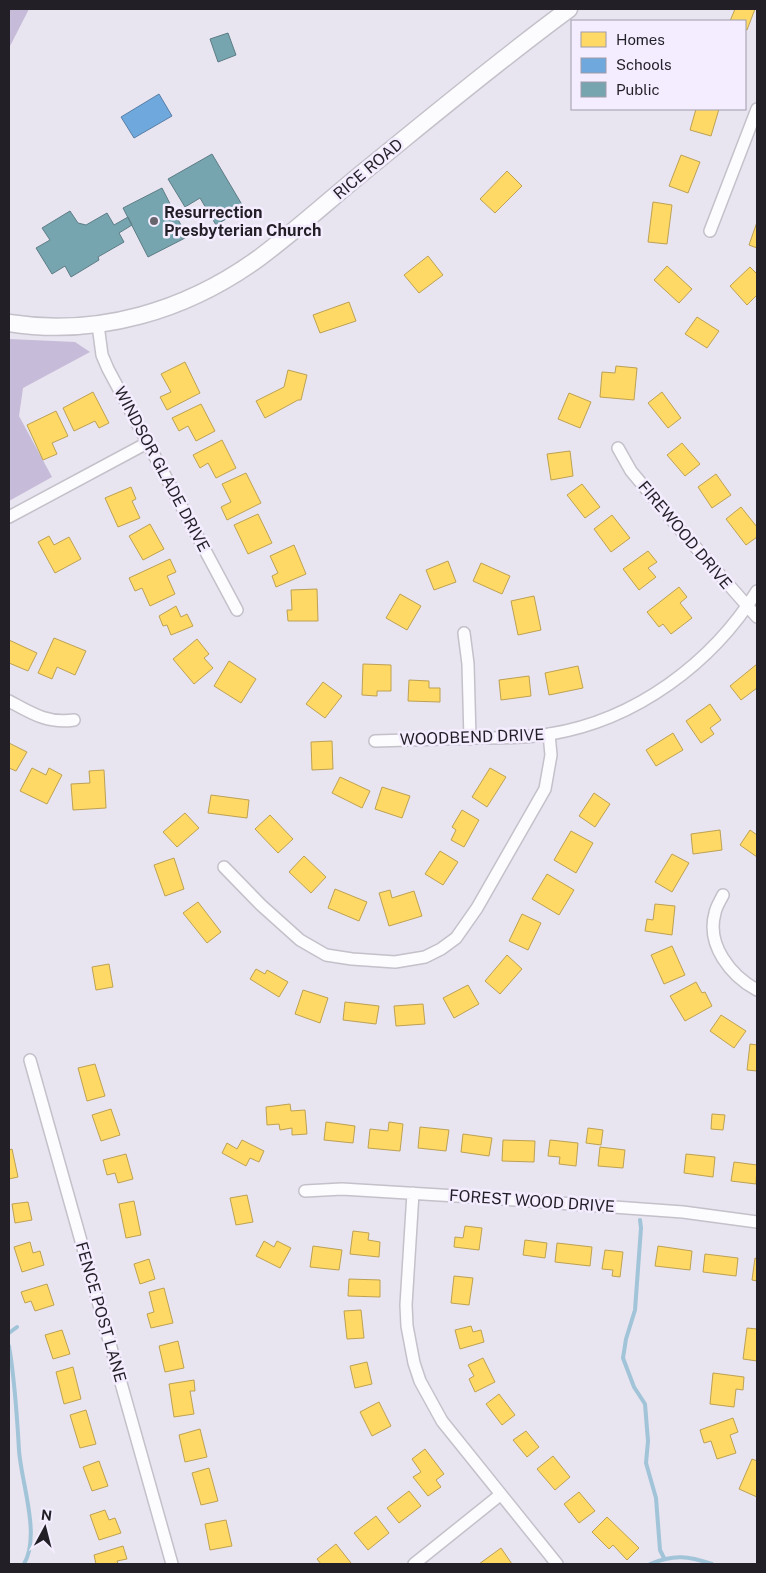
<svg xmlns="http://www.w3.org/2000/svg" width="766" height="1573" font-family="'Public Sans',sans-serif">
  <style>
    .forest { fill: #c6bbd8 }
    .homes { fill: #ffd966; stroke: #bda153 }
    .schools { fill: #6fa8dc; stroke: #587fa6 }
    .public { fill: #76a5af; stroke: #5d7d86 }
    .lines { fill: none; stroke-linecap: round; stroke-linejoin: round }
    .stream { stroke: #a1c4d8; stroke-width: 4 }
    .street-casing { stroke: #c4c1ca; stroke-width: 14 }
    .secondary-casing { stroke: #c4c1ca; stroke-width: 19 }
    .street { stroke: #fcfbfd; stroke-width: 11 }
    .secondary { stroke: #fcfbfd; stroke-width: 16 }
    .poi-dot { fill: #67646d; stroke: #f3edff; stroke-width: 2 }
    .labels { text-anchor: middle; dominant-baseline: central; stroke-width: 5; stroke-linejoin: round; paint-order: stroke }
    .street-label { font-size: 16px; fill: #221f27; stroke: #f3edff }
    .poi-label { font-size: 16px; font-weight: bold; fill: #221f27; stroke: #f3edff; text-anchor: start }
  </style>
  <rect width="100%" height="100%" fill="#e8e4f0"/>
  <!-- forest -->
  <path class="forest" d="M9,9H29L9,48Z
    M9,339L75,342L90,352L23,388L19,416L52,477L9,501Z"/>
  <!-- homes -->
  <path class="homes" d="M735,9H755L747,30L745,29V21H730Z
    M696,109H719L711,136L690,130Z
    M681,155L700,162L688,193L669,186Z
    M507,171L522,186L495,213L480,199Z
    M653,202L672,205L667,244L648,242Z
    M757,222V248L749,245Z
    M428,256L443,275L419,293L404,275Z
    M667,266L692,289L679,303L654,280Z
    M750,267L757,274V295L747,305L730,286Z
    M349,302L356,321L320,333L313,315Z
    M697,317L719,331L707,348L685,334Z
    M185,362L200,393L167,410L160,397L171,392L161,374Z
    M616,366L637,368L634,400L600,397L602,372L615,373Z
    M288,370L307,375L301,400H298L265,418L256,401L284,387Z
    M93,392L109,423L99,428L95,421L74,431L63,408Z
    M662,392L681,418L668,428L648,403Z
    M569,393L591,402L580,428L558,419Z
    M201,404L215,431L196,441L188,426L179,431L172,418Z
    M56,411L68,436L52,443L57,454L43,460L27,425Z
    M222,440L236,468L216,478L208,463L200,468L193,455Z
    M682,443L700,464L685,476L667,455Z
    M570,451L573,476L551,480L547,454Z
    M246,473L261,503L227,520L221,507L231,502L222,484Z
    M716,474L731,495L712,508L698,487Z
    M582,484L600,507L585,518L567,495Z
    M131,487L136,499L132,501L140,518L118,527L105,498Z
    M741,507L757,527V537L746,545L726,519Z
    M258,514L272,543L248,554L234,525Z
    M612,515L630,538L611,552L594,529Z
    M150,524L164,549L143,560L129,536Z
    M49,536L54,545L69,537L81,559L55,573L38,542Z
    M294,545L306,574L276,587L272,576L278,573L270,556Z
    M648,551L657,562L648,568L656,577L639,590L623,569Z
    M170,559L176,572L167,576L175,594L150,606L142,588L135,591L129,578Z
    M448,561L456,582L434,590L426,570Z
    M481,563L510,576L502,594L473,581Z
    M679,587L687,597L680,603L692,618L671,634L663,624L659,627L647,612Z
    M317,589L318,621H288L287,610H292L291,590Z
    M400,594L421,606L407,630L386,618Z
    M534,596L541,630L518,635L511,601Z
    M176,606L181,617L187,614L193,626L171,635L167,625L163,626L159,616Z
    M54,638L86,651L75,675L57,667L52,679L38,673Z
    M197,639L209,654L204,658L213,668L194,684L173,659Z
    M9,640L37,653L28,671L9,663Z
    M229,661L256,679L241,703L214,686Z
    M363,664L391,665V691H377V696L362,695Z
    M757,664V688L741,700L730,686Z
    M578,666L583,688L549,695L545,673Z
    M529,676L531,696L501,700L499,680Z
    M409,680L429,681V688H440V702L408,701Z
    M323,682L342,696L325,718L306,704Z
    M710,704L721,720L710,728L714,734L701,743L686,721Z
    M673,733L683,750L656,766L646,750Z
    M332,741L333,769L312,770L311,742Z
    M9,743L27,752L16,771L9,768Z
    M32,768L46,775L49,768L62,775L47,804L20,791Z
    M490,768L506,777L487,807L472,797Z
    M104,770L106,808L73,810L71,784L90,783L89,771Z
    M340,777L370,791L362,808L332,793Z
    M382,787L410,796L402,818L375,809Z
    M594,793L610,804L595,827L579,816Z
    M211,795L249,800L247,818L208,813Z
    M462,810L479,820L464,847L451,840L456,830L452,827Z
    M185,813L199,828L177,847L163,832Z
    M270,815L293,839L278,853L255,829Z
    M720,830L722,850L693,854L691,834Z
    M750,830L757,835V857L740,845Z
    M571,831L593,843L576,873L554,860Z
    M440,851L458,862L443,885L425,874Z
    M672,854L689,863L672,892L655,882Z
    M304,856L326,877L311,893L289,872Z
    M174,858L184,889L165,896L154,865Z
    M547,874L574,890L559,915L532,899Z
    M335,889L367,902L359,921L328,908Z
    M390,890L392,898L414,891L422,916L389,926L379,893Z
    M198,902L221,932L207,943L183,913Z
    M655,904L675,906L672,935L645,931L647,919L653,920Z
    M522,914L541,923L528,950L509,941Z
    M672,946L685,975L664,984L651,955Z
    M507,955L522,969L500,994L485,981Z
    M109,964L113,987L96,990L92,967Z
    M256,969L265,974L267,970L288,982L279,997L250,979Z
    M696,982L702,993L705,992L712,1006L685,1021L670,996Z
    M468,985L479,1004L454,1018L443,998Z
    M303,990L328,998L320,1023L295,1014Z
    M345,1002L379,1006L376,1024L343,1020Z
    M423,1004L425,1024L396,1026L394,1006Z
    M721,1015L746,1031L734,1048L710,1031Z
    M750,1044L757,1045V1071L747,1070Z
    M95,1064L105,1096L87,1101L78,1068Z
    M290,1104L291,1111L305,1110L307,1134L292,1135V1128L280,1130L279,1124L267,1125L266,1107Z
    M111,1109L120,1135L101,1141L92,1115Z
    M712,1114L725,1115L723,1130L711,1129Z
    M326,1122L355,1126L353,1143L324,1140Z
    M389,1122L403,1124L400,1151L368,1148L370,1129L388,1131Z
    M420,1127L449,1130L446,1151L418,1148Z
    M588,1128L603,1130L601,1145L586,1143Z
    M463,1134L492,1138L489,1156L461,1152Z
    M242,1140L264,1151L259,1162L250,1158L246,1166L222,1153L227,1143L237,1149Z
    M503,1140L535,1141L534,1162L502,1161Z
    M550,1140L578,1143L576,1166L559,1164L560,1157L548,1156Z
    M600,1147L625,1150L623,1168L598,1166Z
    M12,1149L18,1177L9,1179V1150Z
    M126,1154L133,1179L118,1183L115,1173L107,1175L103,1160Z
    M686,1154L715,1157L713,1177L684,1173Z
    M734,1162L757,1165L756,1184L731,1181Z
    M247,1195L253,1222L236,1225L230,1198Z
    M134,1201L141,1235L126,1238L119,1204Z
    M28,1202L32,1220L15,1223L12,1204Z
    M465,1226L482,1228L479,1250L454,1247L455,1237L463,1238Z
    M353,1231L369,1233L368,1240L380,1242L379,1257L350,1254Z
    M525,1240L547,1243L545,1258L523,1255Z
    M264,1241L274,1247L277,1241L291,1248L280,1268L256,1256Z
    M30,1242L33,1253L40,1251L44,1265L22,1272L14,1247Z
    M557,1243L592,1247L590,1266L555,1262Z
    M313,1246L342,1250L339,1270L310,1267Z
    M658,1246L692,1251L690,1270L655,1266Z
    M605,1250L623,1252L620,1277L612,1276L613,1270L602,1269Z
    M705,1254L738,1258L736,1276L703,1272Z
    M755,1258L757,1259V1281L752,1280Z
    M149,1259L155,1279L140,1284L134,1264Z
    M454,1276L473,1278L469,1305L451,1303Z
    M349,1279L380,1280V1297L348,1296Z
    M47,1284L54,1305L35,1311L31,1301L25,1303L21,1292Z
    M164,1288L173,1323L151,1328L147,1314L154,1312L149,1292Z
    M361,1310L364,1338L347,1339L344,1311Z
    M471,1326L473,1332L481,1330L484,1342L460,1349L455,1330Z
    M747,1328L757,1329V1361L743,1359Z
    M62,1330L70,1354L53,1359L45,1335Z
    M178,1341L184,1368L165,1372L159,1346Z
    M483,1358L495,1382L475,1392L469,1379L474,1376L468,1365Z
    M367,1362L372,1384L355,1388L350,1366Z
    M73,1367L81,1399L64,1404L56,1372Z
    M713,1373L744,1377L743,1390L736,1389L734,1407L710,1404Z
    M194,1380L195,1391H190L194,1414L174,1417L169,1384Z
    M499,1394L515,1415L502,1425L486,1404Z
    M379,1402L391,1426L372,1436L360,1412Z
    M86,1410L96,1444L80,1448L70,1415Z
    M733,1418L738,1432L730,1435L736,1453L717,1459L711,1441L704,1443L700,1430Z
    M200,1429L207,1457L185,1462L179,1435Z
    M526,1431L539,1447L527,1457L513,1440Z
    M425,1449L444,1474L436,1480L441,1487L428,1496L413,1477L421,1472L412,1459Z
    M553,1456L570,1477L555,1490L537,1469Z
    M752,1459L757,1461V1497L739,1489Z
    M99,1461L108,1486L92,1491L83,1467Z
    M209,1468L218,1501L201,1505L192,1473Z
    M409,1491L421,1506L399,1523L387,1508Z
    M579,1492L595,1511L579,1523L564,1504Z
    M105,1510L109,1520L115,1518L121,1533L99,1540L90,1515Z
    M376,1516L389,1533L368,1550L354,1533Z
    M607,1517L639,1548L627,1560L613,1545L609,1549L592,1532Z
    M226,1520L232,1546L210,1550L205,1524Z
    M336,1544L351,1563L349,1564H321L317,1559Z
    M123,1546L127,1559L117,1561L118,1564H96L94,1555Z
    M501,1548L512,1564H479Z"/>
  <!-- schools -->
  <path class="schools" d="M159,94L172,116L134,138L121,117Z"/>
  <!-- public -->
  <path class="public" d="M228,33L236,55L218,62L210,39Z
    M212,154L244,208L216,225L200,198L185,207L168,179Z
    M162,188L187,237L148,257L123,208Z
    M70,211L78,223L86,225L107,213L114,225L128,217L132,225L119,233L124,242L98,257L99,260L71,277L65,266L52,274L36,248L50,240L42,228Z"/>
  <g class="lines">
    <!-- stream -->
    <path class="stream" d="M640,1220L641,1228L635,1310L626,1339L623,1358L634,1387L645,1404L648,1441L646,1463L656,1498L660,1550L664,1558
      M9,1333L17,1327
      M9,1346C15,1381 17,1415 19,1450C21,1482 41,1535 24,1564
      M650,1564C674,1554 688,1556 712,1564"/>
    <defs>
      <path id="street" d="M710,231L757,109
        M98,325L102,355L108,369L237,610
        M618,448L631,471L677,526L757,617
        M9,517L147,443
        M464,633L468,664L470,739
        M9,701C31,713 48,724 74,720
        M375,741C408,740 441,739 474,738C500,738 525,738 550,734C636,720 712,663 757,591
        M224,867L261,905L300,940L326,955L352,959L395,962L425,957L441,949L456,938L477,908L545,789L551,755L549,734
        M723,895C720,901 716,907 715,913C706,945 731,976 757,990
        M30,1060L172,1564
        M305,1191L342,1189L489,1198L683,1212L757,1222
        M413,1193L406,1305L407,1326L414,1363L420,1381L442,1421L557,1564
        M414,1564L500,1495"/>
      <path id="secondary" d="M9,323C98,337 186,311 259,258C294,232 327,202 361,174C430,118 498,61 569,9"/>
    </defs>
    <!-- street casing -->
    <use href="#street" class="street-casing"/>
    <!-- secondary casing -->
    <use href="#secondary" class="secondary-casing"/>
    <!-- street -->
    <use href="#street" class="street"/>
    <!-- secondary -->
    <use href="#secondary" class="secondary"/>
  </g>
  <!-- markers -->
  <circle class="poi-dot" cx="154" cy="221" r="5"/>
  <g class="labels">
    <!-- street labels -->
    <g class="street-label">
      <text transform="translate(368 169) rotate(-40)">RICE ROAD</text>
      <text transform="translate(162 469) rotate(62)">WINDSOR GLADE DRIVE</text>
      <text transform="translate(685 535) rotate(50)">FIREWOOD DRIVE</text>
      <text transform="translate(472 737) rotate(-2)">WOODBEND DRIVE</text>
      <text transform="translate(532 1201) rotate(4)">FOREST WOOD DRIVE</text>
      <text transform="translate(101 1312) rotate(74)">FENCE POST LANE</text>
    </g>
    <!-- poi labels -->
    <g class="poi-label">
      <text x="164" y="212">Resurrection<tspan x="164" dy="18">Presbyterian Church</tspan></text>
    </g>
  </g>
  <!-- border -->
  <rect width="766" height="1573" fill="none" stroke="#221f27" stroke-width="20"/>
  <!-- legend -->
  <rect x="571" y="20" width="175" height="90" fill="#f3edff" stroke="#9f9ba9"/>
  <rect x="581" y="32" width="25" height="15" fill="#ffd966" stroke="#9f9ba9"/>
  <text x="616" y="45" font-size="15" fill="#221f27">Homes</text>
  <rect x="581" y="58" width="25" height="15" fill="#6fa8dc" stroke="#9f9ba9"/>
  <text x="616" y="70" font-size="15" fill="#221f27">Schools</text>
  <rect x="581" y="82" width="25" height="15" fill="#76a5af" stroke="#9f9ba9"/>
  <text x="616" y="95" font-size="15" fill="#221f27">Public</text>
  <!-- north arrow -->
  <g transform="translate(45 1528) rotate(7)" stroke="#f3edff" stroke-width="4" paint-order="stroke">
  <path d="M0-4L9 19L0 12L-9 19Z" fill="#221f27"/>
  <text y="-8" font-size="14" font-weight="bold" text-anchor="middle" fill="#221f27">N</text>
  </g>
</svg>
